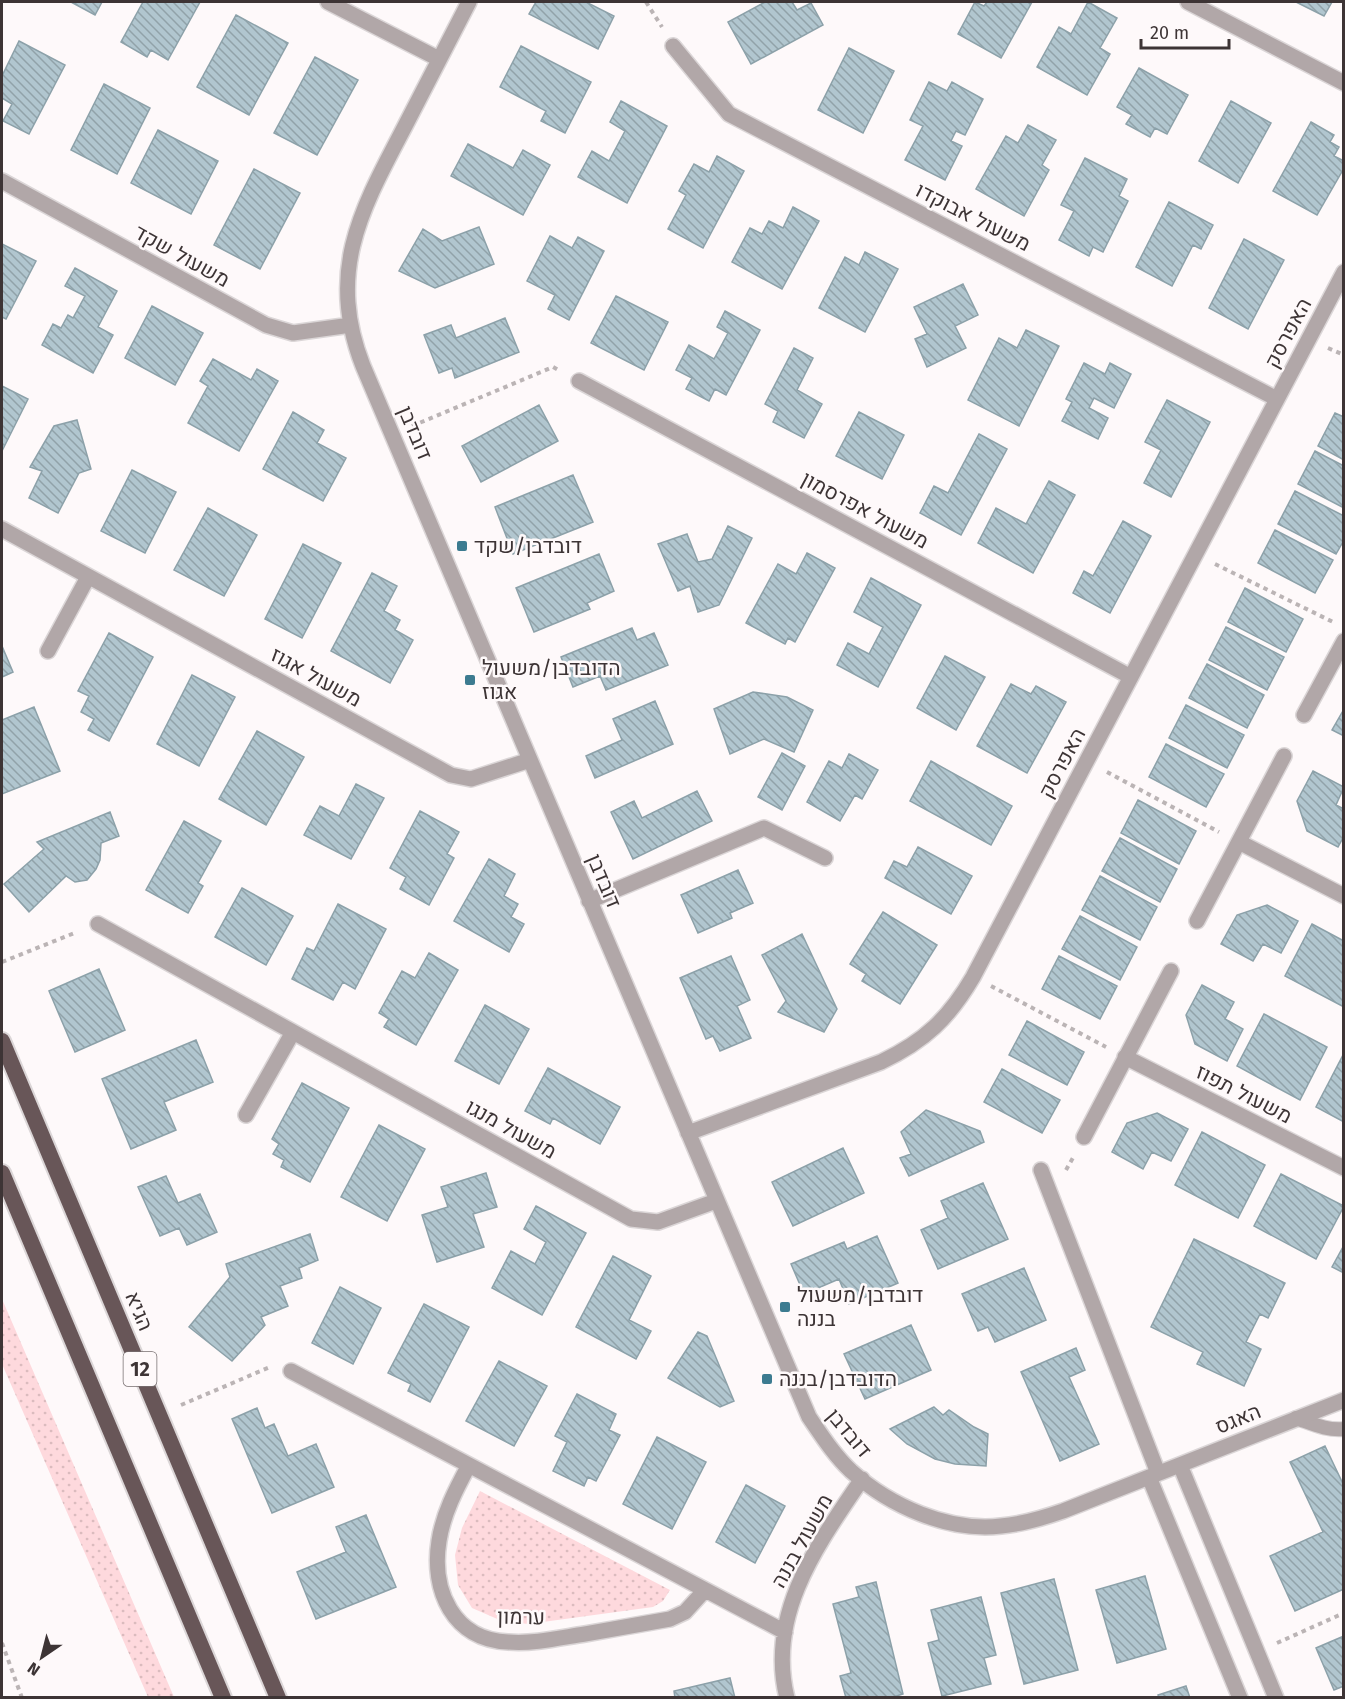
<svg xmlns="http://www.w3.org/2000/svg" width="1345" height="1699" font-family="'Fira Sans',Heebo,sans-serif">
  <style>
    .green { fill: url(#green-dots) }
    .building { fill: url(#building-back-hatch); stroke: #8ca1a9; stroke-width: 1.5 }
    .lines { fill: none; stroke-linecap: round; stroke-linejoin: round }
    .service-casing { stroke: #dbd6d7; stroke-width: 16 }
    .minor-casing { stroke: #dbd6d7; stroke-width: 18 }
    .trunk-casing { stroke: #dbd6d7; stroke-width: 20 }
    .path { stroke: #bbb4b5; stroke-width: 4; stroke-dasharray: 4.5 4.5; stroke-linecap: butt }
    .service { stroke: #b1a7a8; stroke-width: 14 }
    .minor { stroke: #b1a7a8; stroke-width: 15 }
    .trunk { stroke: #685658; stroke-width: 16 }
    .poi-dot { fill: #3c7b90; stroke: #fef9fa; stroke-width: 2 }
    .labels { text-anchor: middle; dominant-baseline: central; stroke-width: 5; stroke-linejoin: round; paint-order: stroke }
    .shield { fill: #fef9fa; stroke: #776f70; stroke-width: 1.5 }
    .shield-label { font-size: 20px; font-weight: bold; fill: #3d3435 }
    .street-label { font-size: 21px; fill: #3d3435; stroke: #fef9fa }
    .poi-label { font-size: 21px; fill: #3d3435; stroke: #fef9fa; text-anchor: start }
  </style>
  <defs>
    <pattern id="green-dots" width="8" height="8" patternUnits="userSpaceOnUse" patternTransform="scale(1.5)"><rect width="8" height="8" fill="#fed9dd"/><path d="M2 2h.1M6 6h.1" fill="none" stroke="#dbbbbe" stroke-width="1.8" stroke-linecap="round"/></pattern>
    <pattern id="building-back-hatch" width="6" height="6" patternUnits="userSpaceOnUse" patternTransform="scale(1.5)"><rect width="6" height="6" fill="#b1c6cf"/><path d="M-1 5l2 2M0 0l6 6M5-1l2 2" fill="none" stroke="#91a2a9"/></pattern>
  </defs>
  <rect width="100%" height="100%" fill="#fef9fa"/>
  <!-- green -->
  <path class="green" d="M2,1299L174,1697H148L2,1364Z
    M480,1491L670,1590L663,1601L653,1607L528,1624L502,1621L472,1608L458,1585L455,1555L462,1528Z"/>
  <!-- building -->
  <path class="building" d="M71,2H102L95,15Z
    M143,2H200L168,60L151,50L147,57L121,42Z
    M536,2H586L614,16L598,49L529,14Z
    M765,2H792L797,10L811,3L823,25L751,64L728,22Z
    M975,2L984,6L987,2H1032L1001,58L958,34Z
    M1088,2L1117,18L1100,48L1110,54L1087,95L1037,67L1059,27L1071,34Z
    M1296,2H1332L1324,16Z
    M236,15L288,43L249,115L197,87Z
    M19,41L65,65L29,134L3,121L12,104L2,98V76Z
    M521,46L591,82L565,133L541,121L546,111L500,87Z
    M849,48L894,71L863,133L818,110Z
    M315,57L358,80L317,155L274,133Z
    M1139,68L1188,95L1167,134L1155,128L1150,137L1126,124L1132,115L1117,107Z
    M929,82L947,91L952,82L983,99L965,135L956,131L951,141L962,146L945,180L905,160L923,126L910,120Z
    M104,84L150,108L117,174L71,150Z
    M621,101L667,126L627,203L578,177L592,151L609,161L625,131L610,122Z
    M1231,101L1271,123L1238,183L1199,161Z
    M1311,122L1334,135L1330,142L1339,147L1334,156L1344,161V168L1317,215L1273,191Z
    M1028,125L1056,140L1042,165L1049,170L1024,216L976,189L1006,136L1018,143Z
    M158,130L218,161L191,214L131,183Z
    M468,144L513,168L523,150L550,165L523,215L451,176Z
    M717,156L744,171L703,248L668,229L686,195L679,191L694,164L709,172Z
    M1085,158L1127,179L1119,196L1128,201L1103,252L1093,247L1089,256L1059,240L1074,211L1061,205Z
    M254,169L300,193L260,269L214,245Z
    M1169,202L1213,225L1201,249L1193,245L1172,286L1136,267Z
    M793,207L819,221L782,289L732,262L750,228L762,234L769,221L783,228Z
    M479,227L494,264L435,288L399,271L423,229L442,241Z
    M550,236L572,248L578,237L604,251L569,320L548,309L555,295L527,281Z
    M1244,239L1284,260L1248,329L1209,308Z
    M2,244L36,261L6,319L2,317Z
    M865,252L898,269L865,332L819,308L845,257L859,265Z
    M75,268L117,291L98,327L113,335L93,373L42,345L53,324L61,328L68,315L73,318L85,296L65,286Z
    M963,284L978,315L955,326L966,348L927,367L915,339L927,334L914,307Z
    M616,296L668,322L644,370L591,343Z
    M152,306L203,333L175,385L125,358Z
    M725,311L760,330L726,395L715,389L709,401L686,389L692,378L676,370L689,345L714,359L728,333L717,327Z
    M505,318L519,352L455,378L452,368L439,373L424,335L451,325L456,338Z
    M1026,330L1059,346L1019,426L968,400L999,338L1017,348Z
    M794,348L813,358L797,390L822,404L804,438L773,422L778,411L765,404Z
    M213,359L251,380L257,369L278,381L239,451L188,423L208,386L200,381Z
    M1084,363L1105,374L1110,363L1131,374L1114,408L1094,398L1089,408L1108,418L1098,439L1062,421L1072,402L1066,399Z
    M2,386L28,399L2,451Z
    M1167,400L1210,422L1171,497L1144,483L1161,450L1145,442Z
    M539,405L558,441L481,482L462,446Z
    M293,412L324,430L317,443L346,458L323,501L263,469Z
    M859,412L904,435L882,479L836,456Z
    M1335,413L1344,417V460L1318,446Z
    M77,420L91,469L79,473L58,513L29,498L42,471L30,467L54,426Z
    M979,434L1007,449L961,535L920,513L934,486L948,493Z
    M1315,451L1344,466V508L1298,484Z
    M132,470L176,492L145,553L101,531Z
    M573,475L593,522L513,554L495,507Z
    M1049,481L1075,495L1033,573L978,543L996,508L1026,524Z
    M1295,491L1344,516V540L1336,554L1278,524Z
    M208,508L257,535L224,596L174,570Z
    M1123,521L1151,536L1110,613L1073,593L1084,571L1093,576Z
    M728,526L752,538L719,605L698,612L690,586L678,591L658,544L687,534L698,562L712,559Z
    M1275,530L1333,560L1315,593L1258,563Z
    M303,544L341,563L302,638L265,619Z
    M807,553L835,568L795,642L788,638L785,644L746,623L778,564L796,574Z
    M599,554L614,591L587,603L590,609L534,632L516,588Z
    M372,573L397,586L384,611L400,620L395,630L413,640L390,683L331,651Z
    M871,578L921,605L878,687L837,665L848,643L869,654L883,627L854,612Z
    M1245,588L1303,619L1286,652L1228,622Z
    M1226,627L1284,657L1267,690L1209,660Z
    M632,628L637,640L654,633L668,665L606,690L600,676L573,687L561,657Z
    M109,633L153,657L109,741L88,730L94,719L81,712L89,696L78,691Z
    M2,646L13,672L2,677Z
    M945,656L985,677L956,730L917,708Z
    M1207,664L1264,695L1247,728L1189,698Z
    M192,675L235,697L199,766L157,744Z
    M1011,684L1031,694L1036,686L1066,702L1027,773L977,746Z
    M753,692L787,697L813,710L794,752L764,739L730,754L714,709Z
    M655,701L673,744L595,778L586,756L622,740L613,719Z
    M1186,705L1244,735L1227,768L1169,738Z
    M34,707L60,771L2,794V720Z
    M1344,709V736L1332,730Z
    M257,731L304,757L266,825L219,799Z
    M1166,744L1224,774L1206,807L1149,777Z
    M782,753L805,766L782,810L758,797Z
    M849,754L878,770L862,799L855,795L840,821L807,802L829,761L842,768Z
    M931,761L1012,806L991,845L910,801Z
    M1313,771L1344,787L1336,805L1344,809V836L1338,847L1307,831L1297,801Z
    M356,784L384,798L351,859L304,835L320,806L339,816Z
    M697,791L712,821L633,859L611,812L634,801L642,818Z
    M1138,800L1196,831L1179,864L1121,833Z
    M420,811L459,832L447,854L454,858L429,905L400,889L406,877L390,868Z
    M110,812L119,836L101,843L100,860L96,869L87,880L75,882L66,876L29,912L4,884L44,849L37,842Z
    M184,821L221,841L198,883L203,886L188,913L146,890Z
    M1120,838L1177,869L1160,902L1102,871Z
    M918,847L972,876L951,914L885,878L894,861L907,867Z
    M489,859L515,874L504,896L518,904L511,917L524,924L509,952L454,921Z
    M738,870L753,903L730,913L732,918L698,933L681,895Z
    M1100,876L1157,907L1140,940L1082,910Z
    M242,888L293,916L266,965L215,937Z
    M338,904L386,929L355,989L343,982L333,1000L292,979L307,948L314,951Z
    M1267,905L1298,921L1281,953L1263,944L1253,961L1221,944L1237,915Z
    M883,912L937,945L900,1004L862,981L866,974L850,964Z
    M1080,916L1137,947L1120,980L1062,949Z
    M1312,924L1344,941V1007L1285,976Z
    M802,934L837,1009L824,1032L778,1012L786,1001L762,955Z
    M429,953L458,970L416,1045L384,1027L389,1019L379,1013L402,971L415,978Z
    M731,956L750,1000L737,1006L751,1038L720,1051L713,1036L706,1039L680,978Z
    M1059,956L1117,986L1100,1019L1042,989Z
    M99,969L125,1030L75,1052L49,991Z
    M1202,985L1234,1002L1225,1019L1243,1029L1227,1061L1195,1044L1186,1015Z
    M485,1005L529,1029L499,1084L455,1061Z
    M1264,1014L1327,1047L1300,1100L1237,1066Z
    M1027,1021L1084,1052L1067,1085L1009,1055Z
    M196,1040L213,1082L164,1102L176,1130L131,1149L102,1079Z
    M1343,1055H1344V1122L1316,1107Z
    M548,1068L620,1107L600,1144L553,1118L550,1124L525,1111Z
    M1002,1069L1060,1100L1042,1133L984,1102Z
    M302,1083L349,1108L310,1182L281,1167L284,1160L273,1154L279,1144L272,1139Z
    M926,1110L980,1131L984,1142L909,1176L900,1158L911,1154L901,1132Z
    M1157,1113L1188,1129L1171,1161L1152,1152L1143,1169L1112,1152L1127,1123Z
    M379,1125L425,1149L387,1221L341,1197Z
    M1202,1132L1265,1165L1238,1218L1175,1185Z
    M843,1148L864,1193L793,1226L772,1182Z
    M486,1173L497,1207L473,1214L484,1247L437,1262L422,1215L448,1207L441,1187Z
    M1281,1174L1344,1206L1316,1259L1254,1226Z
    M166,1176L178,1203L200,1194L217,1232L187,1245L179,1228L160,1236L138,1187Z
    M983,1183L1008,1239L938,1269L921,1230L948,1218L941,1201Z
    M536,1206L586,1233L542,1315L492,1288L511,1251L535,1264L546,1242L524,1229Z
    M310,1234L318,1260L299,1268L302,1278L280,1286L288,1306L261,1317L265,1325L232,1361L189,1327L230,1277L226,1264Z
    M877,1236L898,1283L849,1304L839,1279L804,1294L791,1264L844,1242L847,1249Z
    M1194,1239L1285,1283L1268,1318L1260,1314L1246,1342L1261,1349L1244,1386L1197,1364L1203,1352L1151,1327Z
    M1344,1245V1273L1332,1267Z
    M613,1256L651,1276L629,1320L651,1331L636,1359L576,1327Z
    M1024,1268L1046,1320L995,1342L988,1327L978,1331L962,1294Z
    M340,1287L381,1308L353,1364L312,1343Z
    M424,1304L469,1327L430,1402L408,1391L411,1384L388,1373Z
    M911,1325L931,1370L865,1399L844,1354Z
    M698,1332L707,1336L734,1401L720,1407L668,1378Z
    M1076,1348L1085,1370L1069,1377L1099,1444L1060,1461L1021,1372Z
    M499,1361L547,1386L514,1446L466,1421Z
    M577,1394L616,1414L609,1430L620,1435L596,1481L588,1477L584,1486L553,1471L567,1442L555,1436Z
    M934,1407L943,1415L949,1410L974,1427L988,1434L986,1466L955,1464L935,1459L907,1444L890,1429Z
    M257,1408L265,1428L274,1424L288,1456L316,1444L334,1487L272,1513L232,1419Z
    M657,1437L706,1462L672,1529L623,1504Z
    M1325,1446L1344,1486V1589L1295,1611L1270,1556L1323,1532L1290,1462Z
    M746,1485L785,1506L755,1563L716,1542Z
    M366,1515L396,1587L316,1619L297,1572L346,1552L336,1527Z
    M1145,1576L1166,1649L1117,1663L1096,1590Z
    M1054,1579L1078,1670L1024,1684L1001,1593Z
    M876,1582L903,1694L890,1698H846L840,1676L851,1673L833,1604L859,1597L856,1587Z
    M981,1597L996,1655L984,1658L991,1684L942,1696L928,1643L939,1640L931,1610Z
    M1344,1636V1686L1334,1690L1316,1648Z
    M730,1678L735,1698H675L674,1691Z
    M1186,1686L1190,1698H1159L1158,1695Z"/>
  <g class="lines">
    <defs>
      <path id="service" d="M1296,1418C1311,1423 1327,1431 1344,1429"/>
      <path id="minor" d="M328,2L439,59
        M469,2C447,44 426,86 404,128C361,210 326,272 363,366L809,1417C822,1436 834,1455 851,1471C890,1506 948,1532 1001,1526C1023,1524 1043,1518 1063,1511L1344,1400
        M1188,2L1344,83
        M673,46L729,114L1277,399
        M2,181L266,325L293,333L351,325
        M579,381L1131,677
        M2,529L451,775L471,779L530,760
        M48,651L88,577
        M1304,715L1344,641
        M1239,842L1344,896
        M589,901L764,828L825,858
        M1197,921L1284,756
        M98,924L631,1219L658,1222L716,1201
        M1125,1057L1344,1168
        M246,1115L293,1032
        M688,1133L881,1062C925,1041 949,1018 973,977L1344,272
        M1084,1137L1171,971
        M1041,1170L1158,1473
        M291,1371L785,1632
        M469,1465C456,1489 443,1514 439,1541C431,1590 453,1640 508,1642C534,1644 559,1638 585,1634C613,1629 642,1624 670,1619L685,1612L705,1590
        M1180,1465L1276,1698
        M1149,1477L1240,1698
        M787,1698C766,1614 818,1544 862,1479"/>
      <path id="trunk" d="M2,1041L278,1698
        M2,1173L223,1698"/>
    </defs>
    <!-- service casing -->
    <use href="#service" class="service-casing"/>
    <!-- minor casing -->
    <use href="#minor" class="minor-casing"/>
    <!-- trunk casing -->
    <use href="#trunk" class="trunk-casing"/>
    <!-- path -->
    <path class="path" d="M646,2L662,27
      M1328,348L1344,355
      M412,426L553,367L560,371
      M1215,564L1335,623
      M1107,772L1219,832
      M2,962L77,932
      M991,986L1106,1047
      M1066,1170L1074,1156
      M181,1405L270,1367
      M2,1643L22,1698
      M1277,1643L1344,1613"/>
    <!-- service -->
    <use href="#service" class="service"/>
    <!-- minor -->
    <use href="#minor" class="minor"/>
    <!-- trunk -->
    <use href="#trunk" class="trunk"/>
  </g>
  <!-- markers -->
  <g class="poi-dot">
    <rect x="456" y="540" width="12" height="12" rx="3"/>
    <rect x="464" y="674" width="12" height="12" rx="3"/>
    <rect x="779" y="1301" width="12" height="12" rx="3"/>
    <rect x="761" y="1373" width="12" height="12" rx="3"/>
  </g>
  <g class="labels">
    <!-- shield labels -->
    <rect class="shield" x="123.5" y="1352" width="33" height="34" rx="4.5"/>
    <g class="shield-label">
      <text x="140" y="1369">12</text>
    </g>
    <!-- street labels -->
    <g class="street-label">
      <text transform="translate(973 217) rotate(27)">משעול אבוקדו</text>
      <text transform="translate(182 256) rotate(29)">משעול שקד</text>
      <text transform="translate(1288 333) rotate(-62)">האפרסק</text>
      <text transform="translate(415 433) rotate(67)">דובדבן</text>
      <text transform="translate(865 510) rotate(28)">משעול אפרסמון</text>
      <text transform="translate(316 677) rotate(29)">משעול אגוז</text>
      <text transform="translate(1062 763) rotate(-62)">האפרסק</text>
      <text transform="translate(604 881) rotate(67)">דובדבן</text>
      <text transform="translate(1244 1094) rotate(27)">משעול תפוז</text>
      <text transform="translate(511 1129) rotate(29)">משעול מנגו</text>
      <text transform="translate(139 1311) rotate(67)">הגיא</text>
      <text transform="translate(1238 1419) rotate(-22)">האגס</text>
      <text transform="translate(849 1433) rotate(50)">דובדבן</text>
      <text transform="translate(802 1541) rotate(-61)">משעול בננה</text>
      <text transform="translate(521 1617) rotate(1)">ערמון</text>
    </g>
    <!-- poi labels -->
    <g class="poi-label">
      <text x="474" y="546">דובדבן/שקד</text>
      <text x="482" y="668">הדובדבן/משעול<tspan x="482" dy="24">אגוז</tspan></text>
      <text x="797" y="1295">דובדבן/משעול<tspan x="797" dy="24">בננה</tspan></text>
      <text x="779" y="1379">הדובדבן/בננה</text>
    </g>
  </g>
  <!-- border -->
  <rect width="1345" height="1699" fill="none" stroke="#3d3435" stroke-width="6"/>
  <!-- north arrow -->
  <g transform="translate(42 1657) rotate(215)" stroke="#fef9fa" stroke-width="4.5" paint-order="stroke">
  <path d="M0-4.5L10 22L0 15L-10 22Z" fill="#3d3435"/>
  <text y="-9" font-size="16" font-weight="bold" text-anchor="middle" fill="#3d3435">N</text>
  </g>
  <!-- scale -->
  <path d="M1141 39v9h88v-9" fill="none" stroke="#3d3435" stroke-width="3"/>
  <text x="1150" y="39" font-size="18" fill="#3d3435" stroke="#fef9fa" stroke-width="4.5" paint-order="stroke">20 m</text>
</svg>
